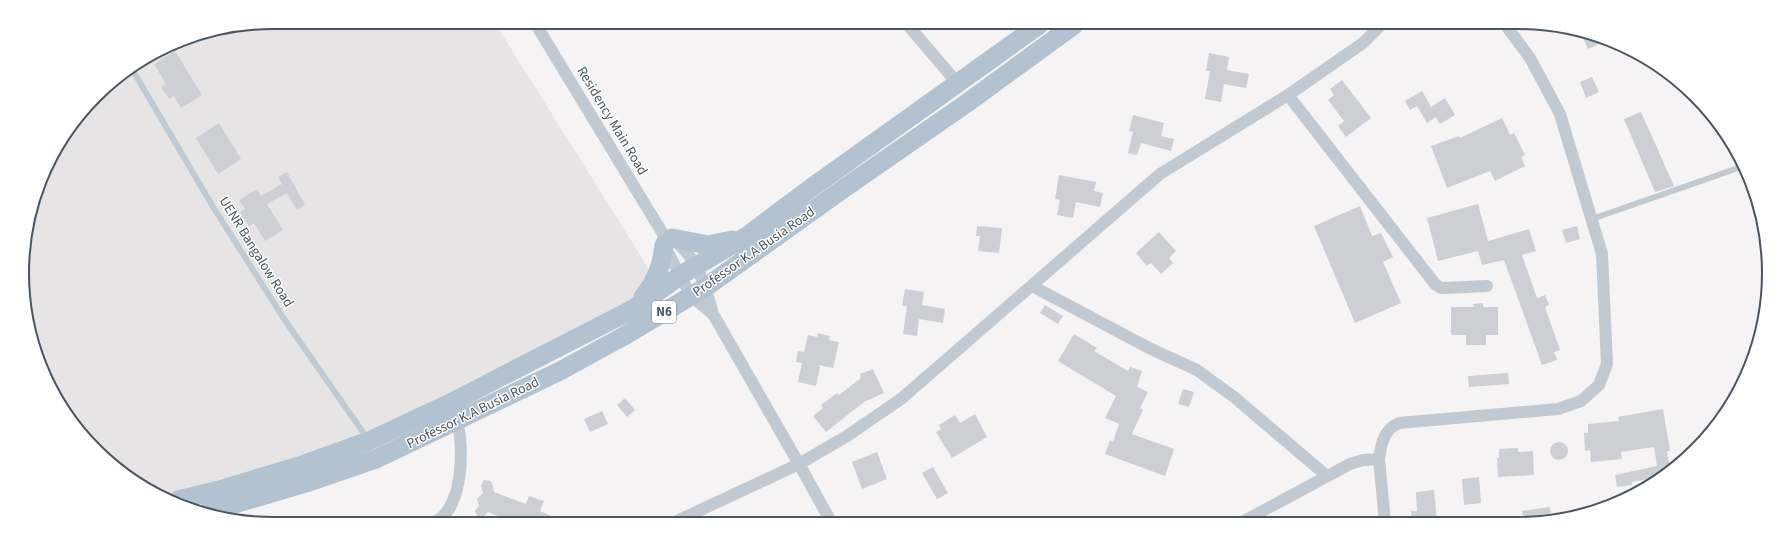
<svg xmlns="http://www.w3.org/2000/svg" width="1791" height="546" font-family="'Source Sans 3',sans-serif">
  <style>
    .education { fill: #e6e4e5 }
    .building { fill: #cdcfd5 }
    .lines { fill: none; stroke-linecap: round; stroke-linejoin: round }
    .service { stroke: #c1cad2; stroke-width: 6 }
    .minor { stroke: #c1cad2; stroke-width: 12 }
    .primary { stroke: #b3c2d1; stroke-width: 19 }
    .labels { text-anchor: middle; dominant-baseline: central; stroke-width: 3; stroke-linejoin: round; paint-order: stroke }
    .shield { fill: #fff; stroke: #808990; stroke-width: 1 }
    .shield-label { font-size: 13px; font-weight: bold; fill: #4a5661 }
    .street-label { font-size: 14px; fill: #4a5661; stroke: #fff }
    .rim { fill: none; stroke: #4a5661; stroke-width: 2 }
  </style>
  <rect width="100%" height="100%" fill="#f5f3f3"/>
  <!-- education -->
  <path class="education" d="M273,22L495,23L659,285L380,428L220,490L169,497L134,482L64,413L30,338L24,240L48,162L107,84L177,41Z"/>
  <!-- building -->
  <path class="building" d="M1581,33L1592,37L1604,42L1588,49Z
    M175,51L202,95L181,108L174,96L169,99L161,87L166,84L154,64Z
    M1209,53L1229,57L1227,70L1249,74L1246,88L1224,84L1221,102L1205,99L1210,71H1206Z
    M1592,77L1599,92L1586,98L1580,82Z
    M1342,80L1371,118L1346,137L1338,126L1344,121L1328,100L1334,95L1330,89Z
    M1422,91L1431,107L1445,98L1455,115L1440,124L1436,117L1427,123L1417,106L1410,110L1405,101Z
    M1641,112L1674,186L1655,192L1624,119Z
    M1133,115L1164,123L1161,136L1174,139L1171,151L1141,143L1137,155L1128,153L1133,132L1129,131Z
    M1502,118L1510,135L1514,133L1525,155L1521,157L1525,166L1495,181L1490,171L1447,188L1431,146L1459,136L1460,138Z
    M219,123L241,159L218,174L196,138Z
    M287,172L305,205L297,210L287,193L267,204L283,230L265,241L254,223L249,226L240,212L245,209L239,200L257,189L261,196L282,184L278,177Z
    M1059,175L1096,182L1094,191L1103,193L1100,207L1076,202L1073,218L1057,215L1060,200L1055,199Z
    M1478,204L1488,241L1529,229L1536,251L1522,255L1537,298L1545,295L1549,305L1545,307L1560,350L1554,352L1557,360L1542,365L1504,260L1482,265L1478,251L1438,261L1427,218Z
    M1360,206L1372,236L1381,233L1393,257L1383,262L1401,303L1355,323L1314,226Z
    M977,226L1002,228L999,253L978,251L980,236H976Z
    M1577,226L1580,239L1566,243L1562,230Z
    M1159,232L1176,251L1169,258L1173,263L1161,274L1151,263L1147,266L1136,253Z
    M905,289L924,292L922,305L945,309L943,323L919,319L917,336L903,334L907,306H902Z
    M1483,303V307H1498V335H1486V345H1466V335H1451V307H1474L1473,304Z
    M1045,305L1063,316L1058,324L1040,313Z
    M818,333L830,336L829,340L839,342L833,368L818,365L820,367L816,386L798,382L802,363L796,362L798,351L804,352L808,335L817,337Z
    M1074,334L1097,348L1094,351L1128,371L1130,367L1142,371L1137,387L1148,392L1140,408L1143,410L1132,434L1174,449L1165,476L1105,454L1110,440L1113,442L1119,424L1105,418L1116,396L1058,361Z
    M873,369L884,393L864,402L826,432L813,416L823,408L821,405L837,393L839,395L861,378L860,374Z
    M1508,373L1509,384L1469,387L1468,376Z
    M1183,389L1194,392L1189,407L1178,404Z
    M625,398L635,410L627,417L617,405Z
    M1663,409L1670,451H1667L1669,464L1683,462L1659,477L1632,482V485L1617,487L1615,475L1657,466L1654,447L1621,452L1622,459L1591,462L1590,450L1585,451L1584,433H1588V424L1619,421L1618,417Z
    M602,411L608,424L590,432L584,419Z
    M975,414L987,437L952,458L936,432L941,429L939,425L955,415L960,423Z
    M1550 451a9 9 0 1 1 18 0a9 9 0 1 1-18 0Z
    M1518,448V452L1533,451L1534,475L1498,477L1497,458H1499V449Z
    M877,452L887,479L862,489L852,462Z
    M933,467L948,493L937,499L922,473Z
    M1479,477L1481,503L1464,505L1462,479Z
    M484,480L490,481L492,483L494,492L526,504L529,496L544,501L540,511L560,520H508L488,512L483,517L477,516L475,511L479,506L477,499L483,493L481,485Z
    M1434,490L1437,522H1412L1411,511H1417L1416,492Z
    M1550,507L1552,522H1524L1522,511Z"/>
  <g class="lines">
    <!-- service -->
    <path class="service" d="M132,69L212,205L284,319L367,438
      M1592,219L1741,167"/>
    <!-- minor -->
    <path class="minor" d="M535,23L663,234L664,245L691,296L713,314
      M907,24L958,84
      M1288,95L1435,284L1441,288H1445L1487,286
      M663,234C694,248 705,283 713,314L799,464L847,436L901,399L1160,174L1288,95L1363,43L1380,26
      M1032,286L1151,349L1197,370L1234,397L1327,476
      M1379,459L1385,522
      M438,520C464,505 465,439 455,415
      M679,520L799,464L830,520
      M1244,521L1350,464L1363,460L1379,459C1381,444 1384,429 1399,423L1558,409L1581,401L1599,385L1607,364L1602,254L1560,114L1530,58L1507,27"/>
    <!-- primary -->
    <path class="primary" d="M672,238L708,245L732,240
      M643,297C657,279 661,268 664,245
      M178,500L219,490L302,465L369,441L450,403L635,308L681,275L747,236L811,188L1039,25
      M207,512L306,483L376,459L560,371L624,336L706,287L843,189L967,103L1074,25"/>
  </g>
  <g class="labels">
    <!-- shield labels -->
    <rect class="shield" x="652" y="301" width="24" height="22" rx="3"/>
    <g class="shield-label">
      <text x="664" y="312">N6</text>
    </g>
    <!-- street labels -->
    <g class="street-label">
      <text transform="translate(612 121) rotate(59)">Residency Main Road</text>
      <text transform="translate(256 252) rotate(58)">UENR Bangalow Road</text>
      <text transform="translate(754 252) rotate(-35)">Professor K.A Busia Road</text>
      <text transform="translate(473 413) rotate(-26)">Professor K.A Busia Road</text>
    </g>
  </g>
  <!-- crop -->
  <path d="M0 0H1791V546H0ZM273 29H1518A244 244 0 0 1 1762 273V273A244 244 0 0 1 1518 517H273A244 244 0 0 1 29 273V273A244 244 0 0 1 273 29Z" fill="#fff" fill-rule="evenodd"/>
  <path class="rim" d="M273 29H1518A244 244 0 0 1 1762 273V273A244 244 0 0 1 1518 517H273A244 244 0 0 1 29 273V273A244 244 0 0 1 273 29Z"/>
</svg>
